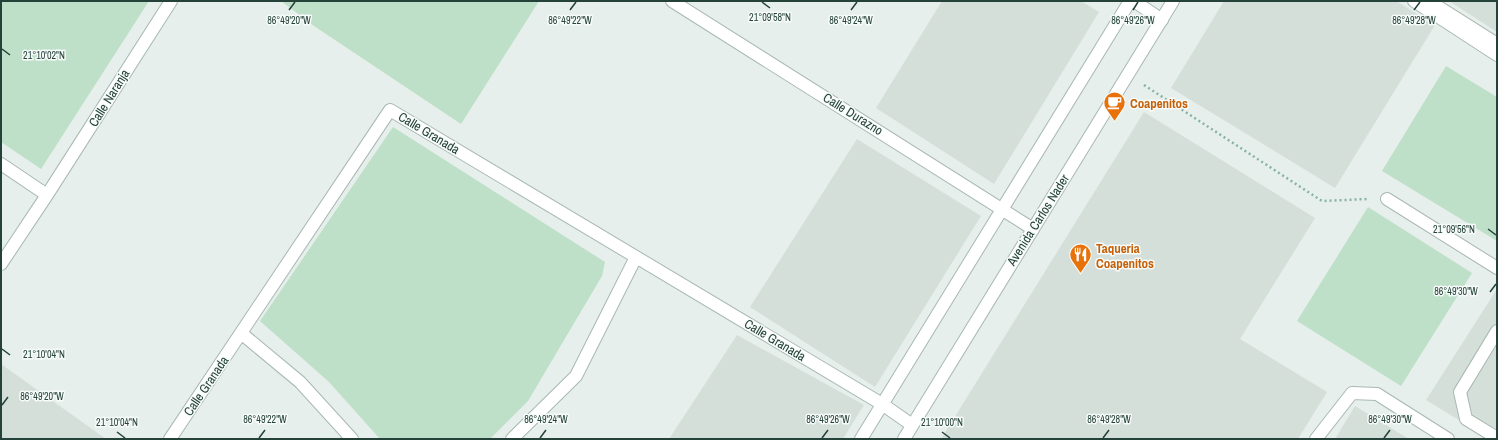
<svg xmlns="http://www.w3.org/2000/svg" width="1498" height="440" font-family="'Archivo Narrow',sans-serif">
  <style>
    .built { fill: #d4dfda }
    .green { fill: #bfe0c8 }
    .lines { fill: none; stroke-linecap: round; stroke-linejoin: round }
    .service-casing { stroke: #a8b8b2; stroke-width: 14 }
    .pedestrian-casing { stroke: #a8b8b2; stroke-width: 14 }
    .minor-casing { stroke: #a8b8b2; stroke-width: 14 }
    .tertiary-casing { stroke: #a8b8b2; stroke-width: 14 }
    .path { stroke: #86b3a5; stroke-width: 2.5; stroke-dasharray: 2 3; stroke-linecap: butt }
    .service { stroke: #fff; stroke-width: 12 }
    .pedestrian { stroke: #fff; stroke-width: 12 }
    .minor { stroke: #fff; stroke-width: 12 }
    .tertiary { stroke: #fff; stroke-width: 12 }
    .ticks { fill: none; stroke: #24423a; stroke-width: 1.5 }
    .labels { text-anchor: middle; dominant-baseline: central; stroke-width: 3; stroke-linejoin: round; paint-order: stroke }
    .street-label { font-size: 13px; fill: #24423a; stroke: #f7fbf9 }
    .food-label { font-size: 13px; font-weight: bold; fill: #c56008; stroke: #f7fbf9; text-anchor: start }
    .ticks-label { font-size: 10px; text-anchor: middle; fill: #24423a; stroke: #f7fbf9; stroke-width: 3; stroke-linejoin: round; paint-order: stroke }
  </style>
  <rect width="100%" height="100%" fill="#e6efeb"/>
  <!-- built -->
  <path class="built" d="M942,1H1081L1099,12L994,184L876,108Z
    M1224,1H1396L1435,25L1335,188L1171,88Z
    M1449,1H1497V32Z
    M1144,112L1315,218L1240,339L1327,392L1298,439H941Z
    M857,139L981,216L875,387L750,307Z
    M1497,289V439H1490L1426,400Z
    M737,335L864,405L843,439H669Z
    M1,364L106,439H1Z
    M1355,406L1409,439H1335Z"/>
  <!-- green -->
  <path class="green" d="M1,1H149L41,169L1,142Z
    M281,1H539L461,124L314,26Z
    M1446,66L1497,97V241L1382,171Z
    M393,127L605,262L602,276L528,401L490,439H380L329,382L260,321Z
    M1368,207L1472,273L1401,386L1297,321Z"/>
  <g class="lines">
    <defs>
      <path id="service" d="M1429,1L1497,44
        M1387,199L1497,268
        M1497,331L1460,392L1466,419L1497,438
        M1316,439L1352,393L1377,394L1448,439"/>
      <path id="pedestrian" d="M1414,1L1497,55"/>
      <path id="minor" d="M672,1L1033,229
        M1134,1L1162,20
        M1,164L47,195
        M1,264L47,195L171,1
        M241,333L300,382L352,439
        M170,439L390,110L882,404L912,425
        M512,439L576,376L636,257"/>
      <path id="tertiary" d="M861,439L1130,1
        M904,439L1173,1"/>
    </defs>
    <!-- service casing -->
    <use href="#service" class="service-casing"/>
    <!-- pedestrian casing -->
    <use href="#pedestrian" class="pedestrian-casing"/>
    <!-- minor casing -->
    <use href="#minor" class="minor-casing"/>
    <!-- tertiary casing -->
    <use href="#tertiary" class="tertiary-casing"/>
    <!-- path -->
    <path class="path" d="M1144,85L1322,201L1368,199"/>
    <!-- service -->
    <use href="#service" class="service"/>
    <!-- pedestrian -->
    <use href="#pedestrian" class="pedestrian"/>
    <!-- minor -->
    <use href="#minor" class="minor"/>
    <!-- tertiary -->
    <use href="#tertiary" class="tertiary"/>
  </g>
  <!-- ticks -->
  <path class="ticks" d="M762,2L770,8M289,10L295,2M570,10L576,2M851,10L857,2M1133,10L1138,2M1414,10L1420,2M2,49L10,55M1488,229L1496,235M1490,292L1496,284M2,349L10,355M2,405L8,397M117,432L125,438M942,432L950,438M259,438L265,430M540,438L546,430M822,438L828,430M1103,438L1109,430M1384,438L1390,430"/>
  <!-- icons -->
  <defs>
    <symbol id="cafe-pin" viewBox="-11 -11 22 30"><path d="M0 17L-7.5 6A9.5 9.5 0 1 1 7.5 6Z" fill="#e8710a" stroke="#f7fbf9"/><path d="M-5.5-4.5H6V0H3Q3 3.5 0 3.5H-2.5Q-5.5 3.5-5.5 0ZM3-3.2v2h1.7v-2ZM-6 4.5H4V6H-6Z" fill="#fff"/></symbol>
    <symbol id="restaurant-pin" viewBox="-11 -11 22 30"><path d="M0 17L-7.5 6A9.5 9.5 0 1 1 7.5 6Z" fill="#e8710a" stroke="#f7fbf9"/><path d="M-5-6h1v4h1v-4h1v4h1v-4h1v5L-1.5 .5V6h-2V.5L-5-1ZM5-6V6H3V1.5H1.5Q1.5-4 5-6Z" fill="#fff"/></symbol>
  </defs>
  <g fill-rule="evenodd">
    <use href="#cafe-pin" x="1102" y="90" width="25" height="34"/>
    <use href="#restaurant-pin" x="1068" y="242" width="25" height="34"/>
  </g>
  <g class="labels">
    <!-- street labels -->
    <g class="street-label">
      <text transform="translate(109 98) rotate(-58)">Calle Naranja</text>
      <text transform="translate(853 114) rotate(32)">Calle Durazno</text>
      <text transform="translate(429 133) rotate(31)">Calle Granada</text>
      <text transform="translate(1038 220) rotate(-58)">Avenida Carlos Nader</text>
      <text transform="translate(775 340) rotate(31)">Calle Granada</text>
      <text transform="translate(206 386) rotate(-56)">Calle Granada</text>
    </g>
    <!-- food labels -->
    <g class="food-label">
      <text x="1130" y="103">Coapenitos</text>
      <text x="1096" y="248">Taqueria<tspan x="1096" dy="15">Coapenitos</tspan></text>
    </g>
  </g>
  <g class="ticks-label">
    <text x="770" y="21">21°09'58"N</text>
    <text x="1133" y="24">86°49'26"W</text>
    <text x="289" y="24">86°49'20"W</text>
    <text x="570" y="24">86°49'22"W</text>
    <text x="851" y="24">86°49'24"W</text>
    <text x="1414" y="24">86°49'28"W</text>
    <text x="44" y="59">21°10'02"N</text>
    <text x="1454" y="233">21°09'56"N</text>
    <text x="1456" y="295">86°49'30"W</text>
    <text x="44" y="358">21°10'04"N</text>
    <text x="42" y="400">86°49'20"W</text>
    <text x="265" y="423">86°49'22"W</text>
    <text x="546" y="423">86°49'24"W</text>
    <text x="828" y="423">86°49'26"W</text>
    <text x="1109" y="423">86°49'28"W</text>
    <text x="1390" y="423">86°49'30"W</text>
    <text x="117" y="426">21°10'04"N</text>
    <text x="942" y="426">21°10'00"N</text>
  </g>
  <!-- border -->
  <rect width="1498" height="440" fill="none" stroke="#24423a" stroke-width="4"/>
</svg>
